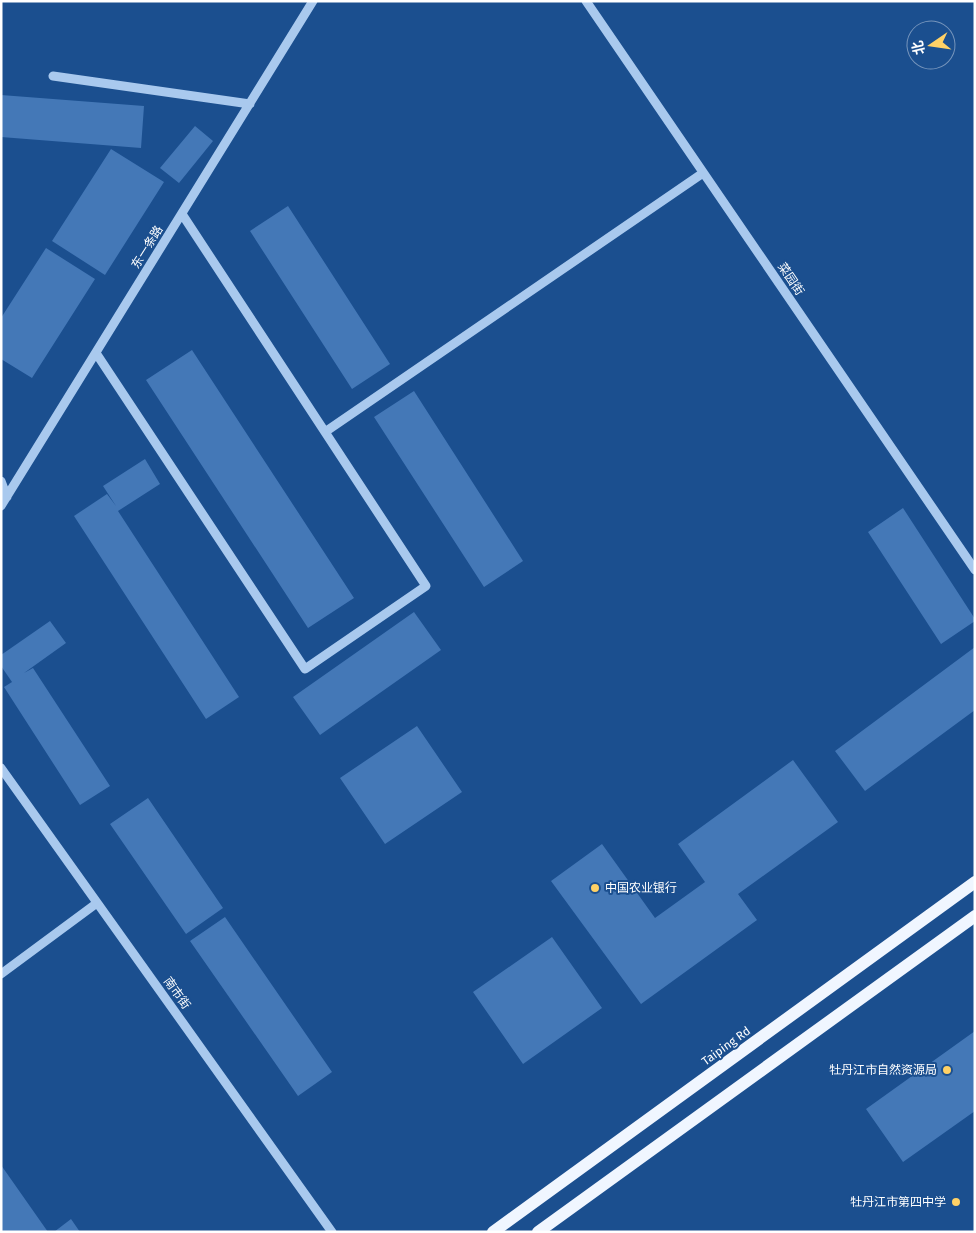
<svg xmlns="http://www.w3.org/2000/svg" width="976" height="1233" font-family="'Fira Sans','Noto Sans SC',sans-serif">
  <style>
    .building { fill: #4478b7 }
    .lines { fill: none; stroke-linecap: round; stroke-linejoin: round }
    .minor { stroke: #a9c9ee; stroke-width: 9 }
    .major { stroke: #f0f6ff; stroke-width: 12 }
    .poi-dot { fill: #ffd166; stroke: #1b4f8f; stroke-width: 2 }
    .labels { text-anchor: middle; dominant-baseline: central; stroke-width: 4; stroke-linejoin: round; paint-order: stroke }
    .street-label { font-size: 12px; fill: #fff; stroke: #1b4f8f }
    .poi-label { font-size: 12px; fill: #fff; stroke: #1b4f8f; text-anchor: end }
  </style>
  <rect width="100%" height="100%" fill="#1b4f8f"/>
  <!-- building -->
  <path class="building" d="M1,95L144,106L141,148L1,137Z
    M195,126L213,141L179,183L160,168Z
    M111,149L164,182L105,275L52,241Z
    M288,206L390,364L352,389L250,231Z
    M46,248L95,279L32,378L1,359V318Z
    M192,350L354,598L308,628L146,380Z
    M414,391L523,561L484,587L374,417Z
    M145,459L160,484L118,511L239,697L206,719L74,516L107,494L116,506L103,486Z
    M903,508L975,619V621L941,644L868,532Z
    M414,612L441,650L320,735L293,697Z
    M50,621L66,643L24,673L33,668L110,786L80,805L4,687L12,682L1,666V655Z
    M975,647V710L865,791L835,751Z
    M417,726L462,792L385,844L340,778Z
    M793,760L838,822L738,894L757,920L641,1004L551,881L602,844L655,918L705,882L678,844Z
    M148,798L223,908L186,934L110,824Z
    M225,917L332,1072L298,1096L190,941Z
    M552,937L602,1008L523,1064L473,992Z
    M975,1031V1111L903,1162L866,1109Z
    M1,1165L48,1232H1Z
    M71,1219L80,1232H54Z"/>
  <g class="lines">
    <!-- minor -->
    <path class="minor" d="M586,1L975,570
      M53,76L250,104
      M96,353L305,669L426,586L182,214
      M325,432L703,173
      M1,481L7,497
      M1,506L313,1
      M1,768L332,1232
      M1,974L97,903"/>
    <!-- major -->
    <path class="major" d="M493,1232L975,882
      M538,1232L975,916"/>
  </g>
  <!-- markers -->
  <g class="poi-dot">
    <circle cx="595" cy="888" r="5"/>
    <circle cx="947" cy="1070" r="5"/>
    <circle cx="956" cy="1202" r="5"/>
  </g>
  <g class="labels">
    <!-- street labels -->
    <g class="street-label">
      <text transform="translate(147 247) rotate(-58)">东一条路</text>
      <text transform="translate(791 279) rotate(56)">菜园街</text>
      <text transform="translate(177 993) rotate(54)">南市街</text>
      <text transform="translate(726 1046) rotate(-36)">Taiping Rd</text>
    </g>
    <!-- poi labels -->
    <g class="poi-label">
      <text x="605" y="888" text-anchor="start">中国农业银行</text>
      <text x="937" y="1070">牡丹江市自然资源局</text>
      <text x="946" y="1202">牡丹江市第四中学</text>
    </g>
  </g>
  <!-- border -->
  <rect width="976" height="1233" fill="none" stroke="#ffffff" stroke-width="5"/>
  <!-- north arrow -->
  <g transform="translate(931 45) rotate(257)"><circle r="24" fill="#1b4f8f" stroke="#7695bc"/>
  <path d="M0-4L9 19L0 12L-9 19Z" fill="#ffd166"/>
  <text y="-8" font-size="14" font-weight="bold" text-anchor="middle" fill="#ffffff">北</text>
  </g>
</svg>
